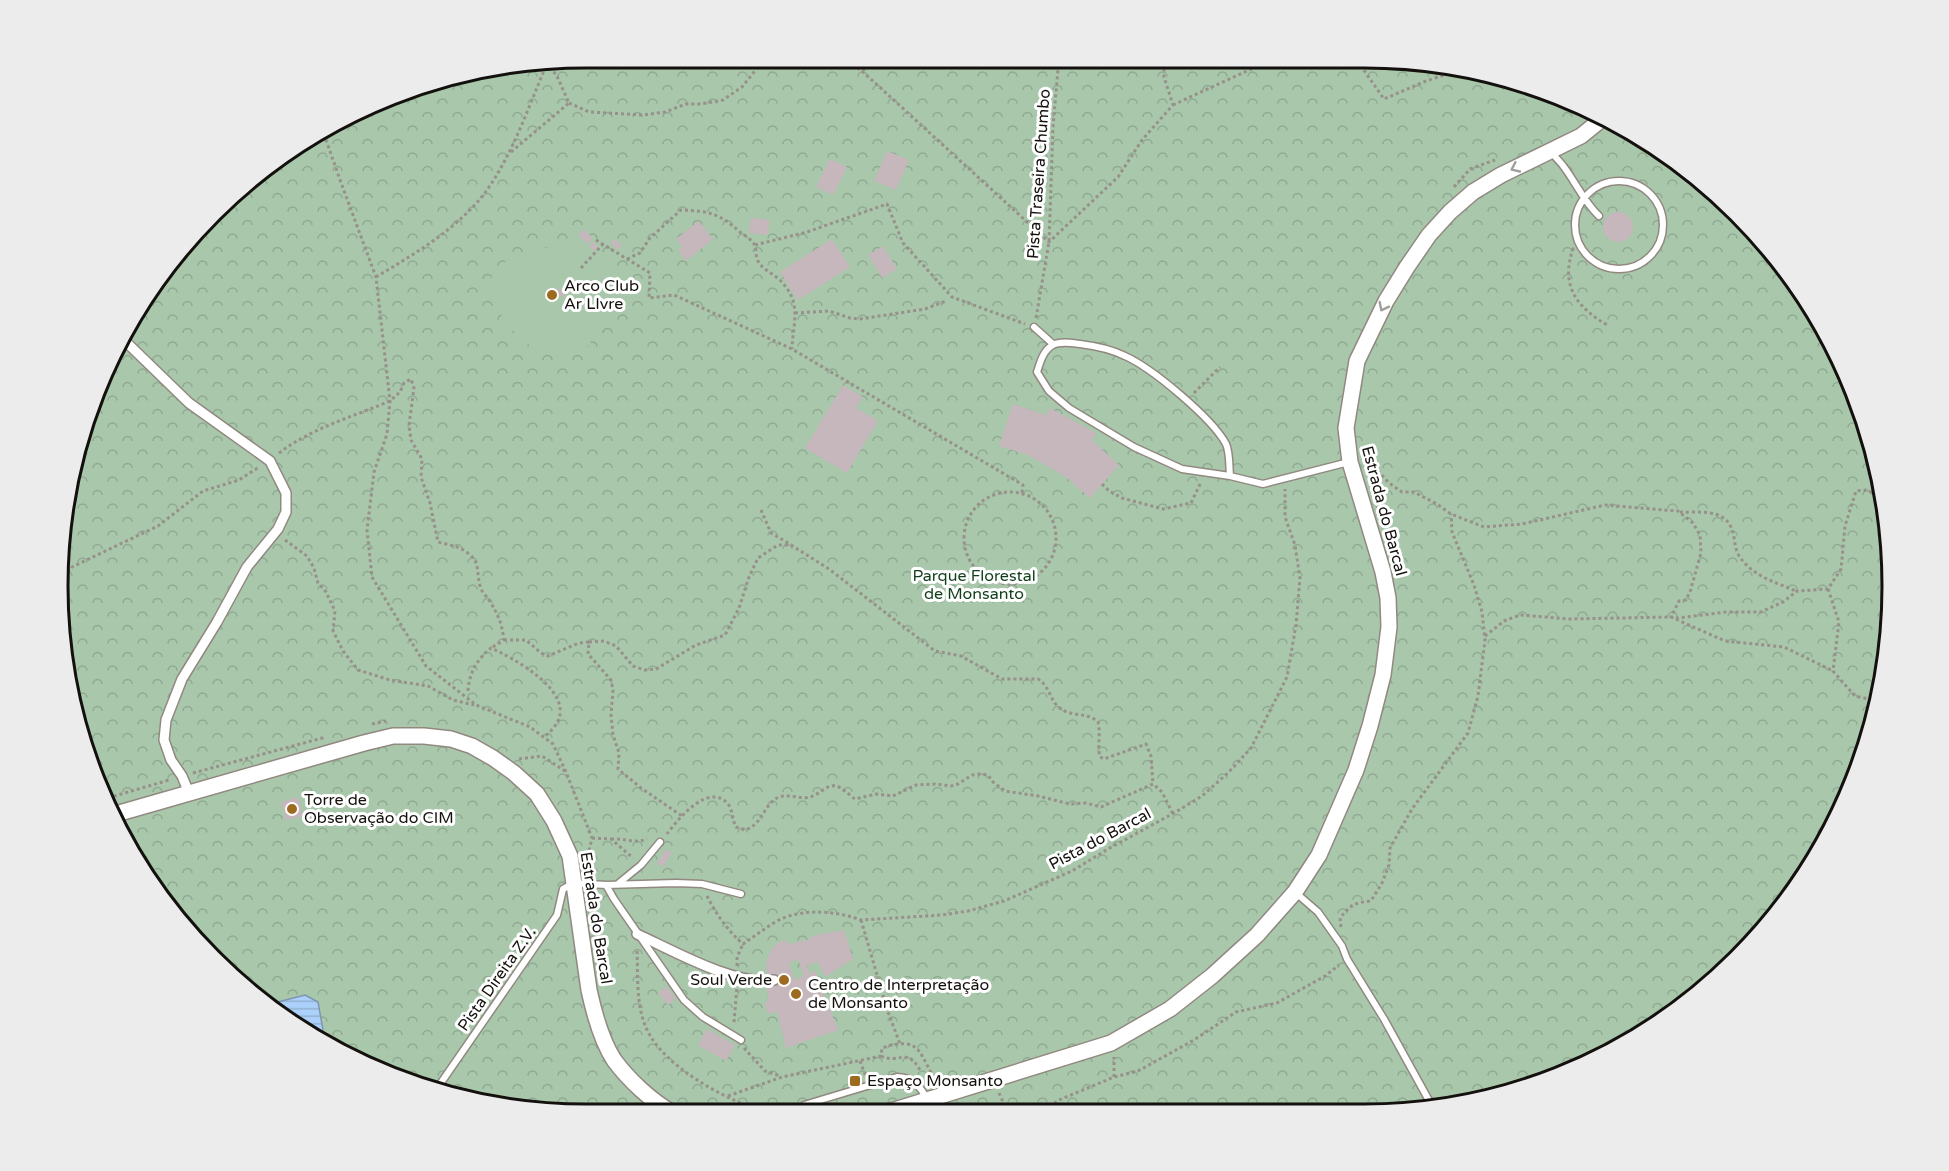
<svg xmlns="http://www.w3.org/2000/svg" width="1949" height="1171" font-family="'Varela Round',sans-serif">
  <style>
    .park { fill: url(#park-crowns) }
    .pitch { fill: #a8c7ab }
    .water { fill: url(#water-rules); stroke: #7e96b2; stroke-width: 1.5 }
    .building { fill: #c5b7bb; fill-rule: evenodd }
    .lines { fill: none; stroke-linecap: round; stroke-linejoin: round }
    .service-casing { stroke: #928880; stroke-width: 9 }
    .pedestrian-casing { stroke: #928880; stroke-width: 12 }
    .tertiary-casing { stroke: #928880; stroke-width: 18 }
    .path { stroke: #98908a; stroke-width: 3; stroke-dasharray: 3 3; stroke-linecap: butt }
    .service { stroke: #fff; stroke-width: 6 }
    .pedestrian { stroke: #fff; stroke-width: 9 }
    .tertiary { stroke: #fff; stroke-width: 15 }
    .oneway { stroke: #a19f9e }
    .poi-dot { fill: #9c6b1f; stroke: #fff; stroke-width: 2 }
    .labels { text-anchor: middle; dominant-baseline: central; stroke-width: 6; stroke-linejoin: round; paint-order: stroke }
    .street-label { font-size: 16px; fill: #14100d; stroke: #fff }
    .poi-label { font-size: 16px; fill: #14100d; stroke: #fff; text-anchor: start }
    .park-label { font-size: 16px; fill: #113f1a; stroke: #fff }
    .rim { fill: none; stroke: #14100d; stroke-width: 3 }
  </style>
  <defs>
    <pattern id="park-crowns" width="20" height="18" patternUnits="userSpaceOnUse" patternTransform="scale(1.5)"><rect width="20" height="18" fill="#a8c7ab"/><path d="M2 6a3 3 0 1 1 6 0M12 15a3 3 0 1 1 6 0" fill="none" stroke="#90aa92"/></pattern>
    <pattern id="water-rules" width="6" height="5" patternUnits="userSpaceOnUse" patternTransform="scale(1.5)"><rect width="6" height="5" fill="#abd0f9"/><path d="M0 2.5h6" fill="none" stroke="#92b2d4"/></pattern>
  </defs>
  <rect width="100%" height="100%" fill="#ede3da"/>
  <!-- park -->
  <path class="park" d="M586,57L1398,58L1534,85L1657,146L1737,212L1803,292L1852,384L1882,483L1892,586L1882,689L1852,788L1803,879L1712,983L1627,1043L1533,1086L1398,1113H551L415,1086L292,1025L166,907L85,755L57,585L85,416L146,292L264,166L416,85Z"/>
  <!-- pitch -->
  <path class="pitch" d="M581,240L620,273L590,344C544,391 467,293 498,267C517,251 556,246 581,240Z"/>
  <!-- water -->
  <path class="water" d="M305,995L318,1002L323,1030L319,1039L292,1025L270,1004Z"/>
  <!-- building -->
  <path class="building" d="M887,151L909,160L896,190L874,181Z
    M830,159L847,167L833,195L816,187Z
    M1603 227a15 15 0 1 1 30 0a15 15 0 1 1-30 0Z
    M751,218L770,220L767,235L749,233Z
    M699,221L713,239L686,261L678,250L682,247L676,239Z
    M583,229L593,238L588,244L578,235Z
    M615,239L622,245L618,250L611,243Z
    M832,239L850,267L798,300L780,272Z
    M593,242L598,246L594,251L589,246Z
    M883,246L897,269L882,278L868,255Z
    M549,287L566,291L564,297L548,292Z
    M843,385L863,397L856,408L878,421L847,473L805,448Z
    M1013,404L1046,415L1050,408L1096,433L1092,440L1119,465L1090,498L1066,477L1026,454L999,446Z
    M298,797L303,816L286,820L281,802Z
    M666,849L672,853L663,867L657,863Z
    M844,930L853,959L825,977L818,962L807,965L809,973L815,971L838,1030L786,1048L777,1011L768,1014L764,1002L769,1001L766,987L776,984L773,975L768,977L766,968L767,959L771,950L777,943L786,940L788,944L811,939V936ZM798,959L804,976L794,980L789,963Z
    M666,986L676,998L668,1005L658,993Z
    M707,1029L735,1045L726,1061L698,1045Z"/>
  <g class="lines">
    <defs>
      <path id="service" d="M1552,152C1555,158 1560,161 1564,167C1576,183 1584,202 1599,216
        M1575 225a44 44 0 1 1 88 0a44 44 0 1 1-88 0Z
        M1034,327L1053,344
        M1230,476L1182,469L1134,447L1069,408L1049,391L1037,372C1040,363 1043,350 1053,345C1060,341 1072,343 1080,344C1096,346 1111,349 1125,356C1152,368 1212,418 1226,444C1230,453 1229,466 1230,476L1263,484L1349,462
        M619,883L641,865L660,842
        M606,885L614,899L684,1000L703,1017L741,1040
        M1296,893L1318,912L1342,946L1347,959L1384,1019L1432,1106
        M436,1090L557,915L563,889L574,883L606,885L676,883L702,884L741,894
        M795,1113L804,1105L897,1077C912,1077 920,1086 927,1099"/>
      <path id="pedestrian" d="M123,339L189,403L270,461L286,493V512L278,529L247,567L217,622L182,679L166,720L164,740L171,760L182,776L189,793
        M637,934C672,950 737,987 774,980"/>
      <path id="tertiary" d="M116,814L364,743L393,736H424L451,739L472,746L493,758L514,773L537,794L554,821L570,856L589,990C594,1013 601,1040 614,1060C628,1079 652,1102 673,1113
        M885,1113L1111,1043L1170,1009L1212,976L1257,935L1295,892L1319,855L1356,770L1370,726L1383,675L1389,627L1388,598L1383,572L1350,462L1346,428L1357,361L1386,301L1407,267L1429,235L1450,212L1473,192L1501,175L1581,136L1602,119"/>
    </defs>
    <!-- service casing -->
    <use href="#service" class="service-casing"/>
    <!-- pedestrian casing -->
    <use href="#pedestrian" class="pedestrian-casing"/>
    <!-- tertiary casing -->
    <use href="#tertiary" class="tertiary-casing"/>
    <!-- path -->
    <path class="path" d="M843,57L862,71L885,57
      M1325,58L1361,66L1384,99L1426,81L1460,70
      M862,71L1049,242L1118,177L1142,140L1173,105L1164,77V58
      M569,103L589,112L643,115L665,112L686,104H701L723,100L742,87L766,57
      M1173,105L1260,65L1288,58
      M324,134L340,180L376,277L390,401L387,434L374,472L367,530L372,577L426,666L476,705L530,727L553,744L566,772L592,838L588,855L591,865L599,874
      M511,152L569,103L556,74L543,64
      M1454,187L1470,169L1495,160
      M596,240L650,273L649,298L674,295L792,349L1023,485L1022,493
      M755,245L807,232L887,204L903,243L952,297L1025,324
      M1579,245L1573,249C1560,286 1577,308 1609,326
      M627,259L640,253L650,238L681,210C708,211 719,213 740,232C744,235 751,239 754,244C757,248 755,256 758,261C763,270 772,273 779,279C803,303 793,321 792,349
      M581,268L603,244
      M376,277C416,253 459,228 487,190C513,153 528,108 546,66
      M795,313L829,311L850,318L860,319L925,309L946,301
      M1036,318L1049,242L1053,127L1059,58
      M1194,393L1220,367
      M279,453C312,428 352,417 390,401L400,392L404,383L411,379L414,388L409,425L411,440L422,459L421,477L430,503L438,542C449,545 460,546 469,554C481,563 476,576 481,589C483,593 487,597 489,600C498,614 502,624 504,640L491,648
      M1364,460L1370,462L1389,483L1402,492H1414L1437,504L1451,514L1484,527L1522,524L1605,505L1678,511L1693,523L1700,535L1701,553L1690,592L1686,600L1679,601L1671,617L1678,618L1726,612H1761L1783,602L1797,591L1828,589L1841,569L1845,526L1856,491L1867,490L1884,500
      M1102,484L1109,491L1122,498L1163,509L1191,503L1201,482
      M964 538a46 46 0 1 1 92 0a46 46 0 1 1-92 0Z
      M761,510L771,533L790,544
      M1680,512C1697,513 1722,508 1731,527C1735,535 1734,546 1738,554C1751,576 1775,582 1796,591
      M285,540L307,556L314,568L318,583L326,592L335,611L333,631L343,651L358,670L390,680L428,686L453,700L474,705
      M57,587L60,581L72,567L158,526L203,491L239,480L259,467
      M1828,589L1839,622L1833,671L1855,696L1878,701
      M1485,636L1504,621L1520,615L1568,619L1671,617L1725,641L1784,647L1833,671
      M504,640H526L541,653L548,656L579,643L589,642L588,654L611,680L613,690L611,715L613,735L619,753L618,769L641,788L682,816
      M589,642L604,641L616,646L633,666L645,670L656,669L696,645L725,635L739,608L749,577L758,558L778,545H791L829,569L935,651L961,656L1002,679H1038C1050,686 1050,702 1061,709C1073,717 1088,712 1098,722C1101,734 1097,746 1100,757L1104,759L1146,744L1151,756L1153,784
      M468,691C469,673 477,659 491,648C513,658 575,691 557,723C554,728 549,733 544,737
      M372,724L386,721
      M519,759L542,756L565,771
      M193,773L326,737
      M108,798L169,780
      M667,834C677,820 709,781 728,804C733,810 732,820 736,827L745,830C761,825 762,810 774,800C785,791 798,800 810,797C819,795 827,784 836,786C842,787 849,795 855,799L876,794L893,796L916,785L935,784L951,786L958,784L972,775L980,774L988,775L993,782L1005,791L1038,796L1070,804L1086,803L1101,807L1153,784L1162,792L1173,814
      M592,838L611,839L633,858
      M611,839C624,838 635,844 647,839
      M707,896C716,914 728,931 743,944C755,936 766,927 779,920C803,908 837,911 861,920L942,915L968,911L1004,901L1072,871L1108,849L1174,813L1202,796L1228,773L1251,748L1287,677L1296,625L1300,578L1295,545L1285,517V489
      M861,920L887,1009L900,1044
      M1341,927L1340,918C1352,904 1353,903 1371,901L1382,883L1389,865L1390,848L1412,809L1468,733L1478,696L1485,640L1482,612L1474,585L1452,532L1451,514
      M637,951C638,975 636,1003 645,1025C660,1066 728,1101 767,1113
      M737,966V957L743,944
      M734,1022L737,987
      M744,1048L765,1071L780,1076
      M881,1056C900,1065 907,1045 921,1072
      M860,1061L866,1077
      M1114,1077V1057
      M999,1093L1008,1113
      M728,1096L782,1077L881,1056L882,1048C926,1033 918,1060 939,1083
      M1039,1113L1059,1100L1114,1077L1138,1071L1194,1040L1236,1012L1277,1003L1325,976L1339,965"/>
    <!-- service -->
    <use href="#service" class="service"/>
    <!-- pedestrian -->
    <use href="#pedestrian" class="pedestrian"/>
    <!-- tertiary -->
    <use href="#tertiary" class="tertiary"/>
  </g>
  <!-- one-way arrows -->
  <defs><path id="oneway-chevron" d="M-2-3.5L2.5 0L-2 3.5" fill="none" stroke-width="1.6" stroke-linecap="round" stroke-linejoin="round" transform="scale(1.5)"/></defs>
  <g class="oneway">
    <use href="#oneway-chevron" transform="translate(1515 168) rotate(155)"/>
    <use href="#oneway-chevron" transform="translate(1383 307) rotate(117)"/>
  </g>
  <!-- markers -->
  <g class="poi-dot">
    <circle cx="552" cy="295" r="6"/>
    <circle cx="292" cy="809" r="6"/>
    <circle cx="784" cy="980" r="6"/>
    <circle cx="796" cy="994" r="6"/>
    <rect x="849" y="1075" width="12" height="12" rx="3"/>
  </g>
  <g class="labels">
    <!-- street labels -->
    <g class="street-label">
      <text transform="translate(1039 174) rotate(-86)">Pista Traseira Chumbo</text>
      <text transform="translate(1384 511) rotate(75)">Estrada do Barcal</text>
      <text transform="translate(1100 839) rotate(-28)">Pista do Barcal</text>
      <text transform="translate(596 918) rotate(81)">Estrada do Barcal</text>
      <text transform="translate(497 979) rotate(-55)">Pista Direita Z.V.</text>
    </g>
    <!-- poi labels -->
    <g class="poi-label">
      <text x="564" y="286">Arco Club<tspan x="564" dy="18">Ar LIvre</tspan></text>
      <text x="304" y="800">Torre de<tspan x="304" dy="18">Observação do CIM</tspan></text>
      <text x="772" y="980" text-anchor="end">Soul Verde</text>
      <text x="808" y="985">Centro de Interpretação<tspan x="808" dy="18">de Monsanto</tspan></text>
      <text x="867" y="1081">Espaço Monsanto</text>
    </g>
    <!-- park labels -->
    <g class="park-label">
      <text x="974" y="576">Parque Florestal<tspan x="974" dy="18">de Monsanto</tspan></text>
    </g>
  </g>
  <!-- crop -->
  <path d="M0 0H1949V1171H0ZM586 68H1364A518 518 0 0 1 1882 586V586A518 518 0 0 1 1364 1104H586A518 518 0 0 1 68 586V586A518 518 0 0 1 586 68Z" fill="#ececec" fill-rule="evenodd"/>
  <path class="rim" d="M586 68H1364A518 518 0 0 1 1882 586V586A518 518 0 0 1 1364 1104H586A518 518 0 0 1 68 586V586A518 518 0 0 1 586 68Z"/>
</svg>
